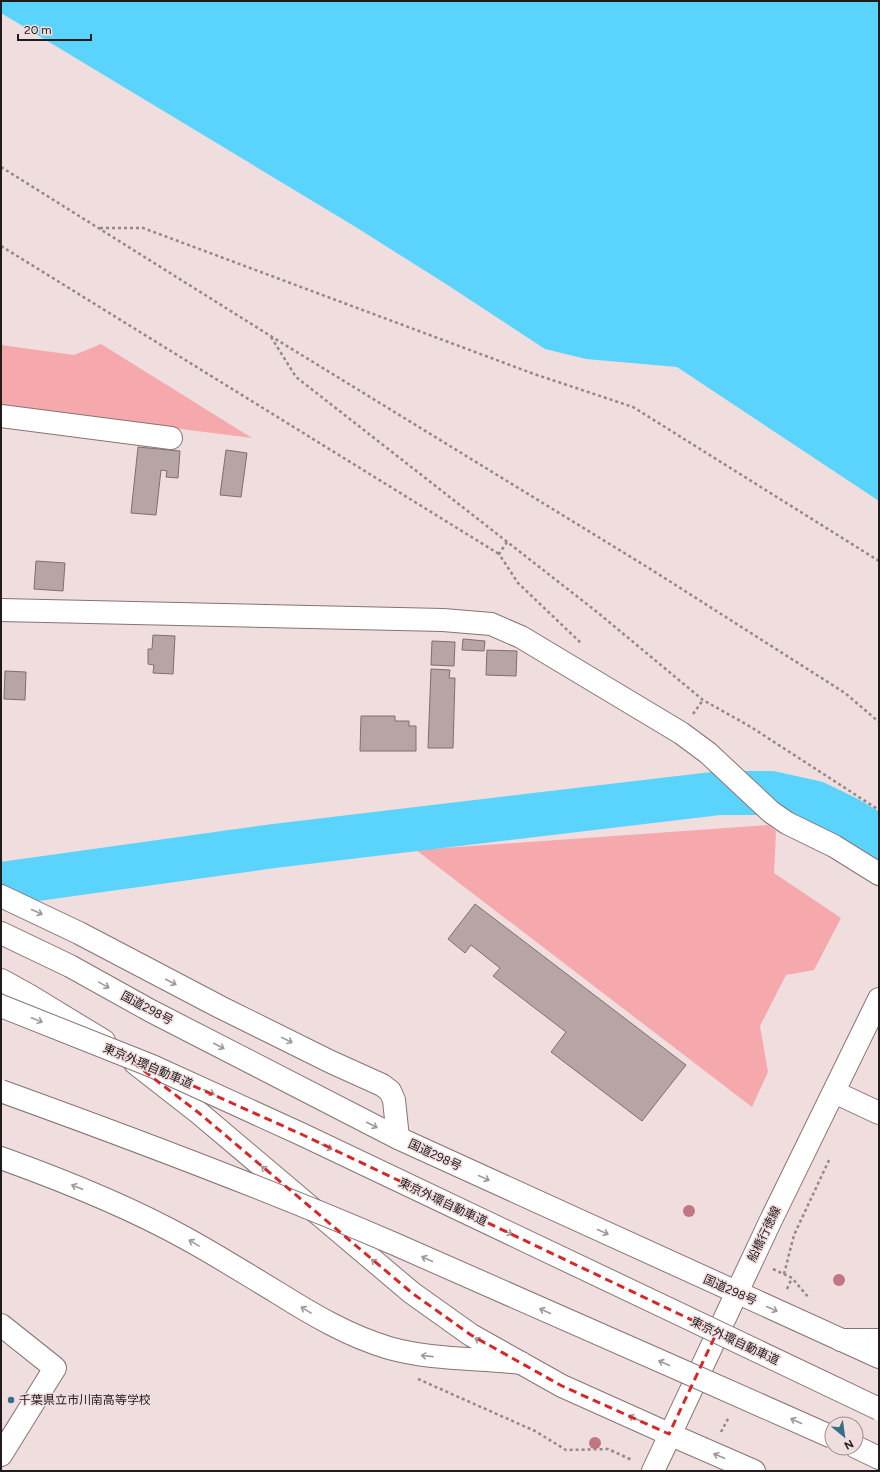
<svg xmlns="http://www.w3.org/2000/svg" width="880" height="1472" font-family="Figtree,'Noto Sans JP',sans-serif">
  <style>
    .green { fill: #f6a9ad }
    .water { fill: #5ad4fd }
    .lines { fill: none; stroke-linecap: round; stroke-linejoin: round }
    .river { stroke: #5ad4fd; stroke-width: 44 }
    .building { fill: #b7a5a6; stroke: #7e6e6e }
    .minor-casing { stroke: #857475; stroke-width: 24 }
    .major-casing { stroke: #857475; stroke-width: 24 }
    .highway-casing { stroke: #857475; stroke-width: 24 }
    .path { stroke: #948787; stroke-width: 2.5; stroke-dasharray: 3 3; stroke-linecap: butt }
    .minor { stroke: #fff; stroke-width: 22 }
    .major { stroke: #fff; stroke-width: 22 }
    .highway { stroke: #fff; stroke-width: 22 }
    .highway-bridge-casing { stroke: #857475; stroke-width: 24; stroke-linecap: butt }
    .highway-bridge { stroke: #fff; stroke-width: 22 }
    .tree { fill: #c07783 }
    .oneway { stroke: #9c9898 }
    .marked { fill: none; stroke: #d62828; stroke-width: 3; stroke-dasharray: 8 5; stroke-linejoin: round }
    .poi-dot { fill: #327086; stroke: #f0ddde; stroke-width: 1.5 }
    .labels { text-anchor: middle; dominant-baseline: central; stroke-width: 3; stroke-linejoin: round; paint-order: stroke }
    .street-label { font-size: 12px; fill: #221b1b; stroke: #f0ddde }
    .poi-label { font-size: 12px; fill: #221b1b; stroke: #f0ddde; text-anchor: start }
  </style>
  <rect width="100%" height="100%" fill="#f0ddde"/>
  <!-- green -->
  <path class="green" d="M101,344L252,438L1,406V345L74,355Z
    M768,825L776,831L774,873L841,918L814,970L786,975L760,1026L768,1072L752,1107L416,850Z"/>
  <!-- water -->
  <path class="water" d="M1,1H879V501L677,367L586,359L545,349L446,284L354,226L1,13Z"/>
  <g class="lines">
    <!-- river -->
    <path class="river" d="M1,884L274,846L720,793H771L816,803L847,818L879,837"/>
  </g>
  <!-- building -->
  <path class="building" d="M138,447L180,451L178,478L166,477L167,471L161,470L156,515L131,513Z
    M226,450L247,453L241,497L220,495Z
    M36,561L65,563L63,591L34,589Z
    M153,635L175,636L173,674L153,673L154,665L148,664V649H152Z
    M463,639L485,641L484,651L462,650Z
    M432,641L455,642L454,666L431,665Z
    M487,650L517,651L516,676L486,675Z
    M431,669L450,670L449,678H455L453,748H428Z
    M5,671L26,672L25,700L4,699Z
    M361,716H395V721H409V726H416V751H360Z
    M475,904L686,1065L642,1121L551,1052L566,1032L493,976L500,968L471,945L465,953L448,939Z"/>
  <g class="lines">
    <defs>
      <path id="minor" d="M1,416L171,438
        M1,610L443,620L491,624L521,637L681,733L708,753L771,812L787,823L834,846L879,874
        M1,896L79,933L220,1007L331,1062L382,1085L390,1091L394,1100L398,1138
        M834,1092L879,1113
        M1,1158C65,1181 128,1206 187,1239C218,1256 248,1275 278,1293C313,1315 349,1336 389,1348C432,1360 477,1358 521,1363
        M1,1325L55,1368L1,1455
        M841,1340H879"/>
      <path id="major" d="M653,1471L770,1222L879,999"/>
      <path id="highway" d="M1,933L70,966L151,1011L398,1138L879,1357
        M1,980L30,996L104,1041
        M135,1063L199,1113L412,1293L471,1335L562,1386L669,1434L754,1471
        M856,1447L879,1458"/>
    </defs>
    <!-- minor casing -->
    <use href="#minor" class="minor-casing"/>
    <!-- major casing -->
    <use href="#major" class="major-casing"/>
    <!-- highway casing -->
    <use href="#highway" class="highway-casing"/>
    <!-- path -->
    <path class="path" d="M1,167L269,335L652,570L845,693L879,722
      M100,228H143L534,374L633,407L879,561
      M1,246L499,554
      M271,337L296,377L597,612L703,700L751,727L879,810
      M507,542L499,554L518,583L582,644
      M693,714L703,700
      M773,1269L792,1278L809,1298
      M784,1274L794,1235L830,1158
      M787,1289L792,1278
      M418,1379L535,1431L566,1450L608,1449L632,1460
      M721,1432L729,1417"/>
    <!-- minor -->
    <use href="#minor" class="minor"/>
    <!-- major -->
    <use href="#major" class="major"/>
    <!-- highway -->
    <use href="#highway" class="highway"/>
    <defs>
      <path id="highway-bridge" d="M1,1006L152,1066L301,1134L879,1409
        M1,1091C134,1139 267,1189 397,1245C542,1308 687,1373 832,1437"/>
    </defs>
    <!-- highway-bridge casing -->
    <use href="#highway-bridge" class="highway-bridge-casing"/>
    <!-- highway-bridge -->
    <use href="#highway-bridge" class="highway-bridge"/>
  </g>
  <!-- trees -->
  <g class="tree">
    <circle cx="689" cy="1211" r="6"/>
    <circle cx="839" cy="1280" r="6"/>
    <circle cx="595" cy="1443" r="6"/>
  </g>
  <!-- one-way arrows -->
  <defs><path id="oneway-shaft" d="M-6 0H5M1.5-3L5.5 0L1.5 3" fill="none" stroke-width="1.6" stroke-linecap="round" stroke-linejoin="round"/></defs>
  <g class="oneway">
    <use href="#oneway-shaft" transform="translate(37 912) rotate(24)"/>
    <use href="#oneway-shaft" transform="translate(171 982) rotate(27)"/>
    <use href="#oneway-shaft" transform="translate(104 985) rotate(29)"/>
    <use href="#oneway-shaft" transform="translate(37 1020) rotate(22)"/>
    <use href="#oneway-shaft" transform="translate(287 1040) rotate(26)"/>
    <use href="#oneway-shaft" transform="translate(219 1046) rotate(27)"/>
    <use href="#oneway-shaft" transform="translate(209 1092) rotate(25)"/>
    <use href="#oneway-shaft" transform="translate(372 1125) rotate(27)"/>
    <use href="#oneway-shaft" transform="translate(327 1147) rotate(25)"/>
    <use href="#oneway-shaft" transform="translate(266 1170) rotate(-140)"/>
    <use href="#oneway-shaft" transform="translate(484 1178) rotate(25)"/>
    <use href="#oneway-shaft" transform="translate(77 1187) rotate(-159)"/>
    <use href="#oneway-shaft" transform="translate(507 1232) rotate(25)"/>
    <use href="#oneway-shaft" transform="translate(603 1232) rotate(24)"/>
    <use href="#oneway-shaft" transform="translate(194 1243) rotate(-149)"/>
    <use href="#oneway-shaft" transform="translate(427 1259) rotate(-156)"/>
    <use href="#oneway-shaft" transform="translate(376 1263) rotate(-140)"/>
    <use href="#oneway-shaft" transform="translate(772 1309) rotate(25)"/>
    <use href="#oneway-shaft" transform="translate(306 1310) rotate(-149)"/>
    <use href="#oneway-shaft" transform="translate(545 1311) rotate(-156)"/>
    <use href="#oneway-shaft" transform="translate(480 1341) rotate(-151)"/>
    <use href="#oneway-shaft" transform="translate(427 1356) rotate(-174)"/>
    <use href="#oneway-shaft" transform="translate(664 1363) rotate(-156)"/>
    <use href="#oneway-shaft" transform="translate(634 1418) rotate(-156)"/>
    <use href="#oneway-shaft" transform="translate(796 1421) rotate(-156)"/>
    <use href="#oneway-shaft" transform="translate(719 1456) rotate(-157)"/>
  </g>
  <!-- marked area -->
  <path class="marked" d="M122,1054L301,1134L717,1332L669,1434L562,1386L471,1335L412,1293L199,1113Z"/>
  <!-- markers -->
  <circle class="poi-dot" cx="11" cy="1400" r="4"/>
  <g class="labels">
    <!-- street labels -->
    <g class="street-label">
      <text transform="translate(147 1008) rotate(28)">国道298号</text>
      <text transform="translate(148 1066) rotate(23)">東京外環自動車道</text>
      <text transform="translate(435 1155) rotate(25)">国道298号</text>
      <text transform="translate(443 1202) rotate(25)">東京外環自動車道</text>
      <text transform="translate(764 1234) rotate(-64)">船橋行徳線</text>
      <text transform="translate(730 1290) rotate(24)">国道298号</text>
      <text transform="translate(735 1341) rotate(25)">東京外環自動車道</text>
    </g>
    <!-- poi labels -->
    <g class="poi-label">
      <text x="19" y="1400">千葉県立市川南高等学校</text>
    </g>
  </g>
  <!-- border -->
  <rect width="880" height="1472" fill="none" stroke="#221b1b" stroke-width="4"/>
  <!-- north arrow -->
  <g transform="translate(844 1436) rotate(151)"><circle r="19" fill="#f0ddde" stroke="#9e8f90"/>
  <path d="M0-3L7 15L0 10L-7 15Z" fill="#327086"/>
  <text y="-6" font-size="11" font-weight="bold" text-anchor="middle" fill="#221b1b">N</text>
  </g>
  <!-- scale -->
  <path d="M18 34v6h73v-6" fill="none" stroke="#221b1b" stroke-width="2"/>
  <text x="24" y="34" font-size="12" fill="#221b1b" stroke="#f0ddde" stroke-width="3" paint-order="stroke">20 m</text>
</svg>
